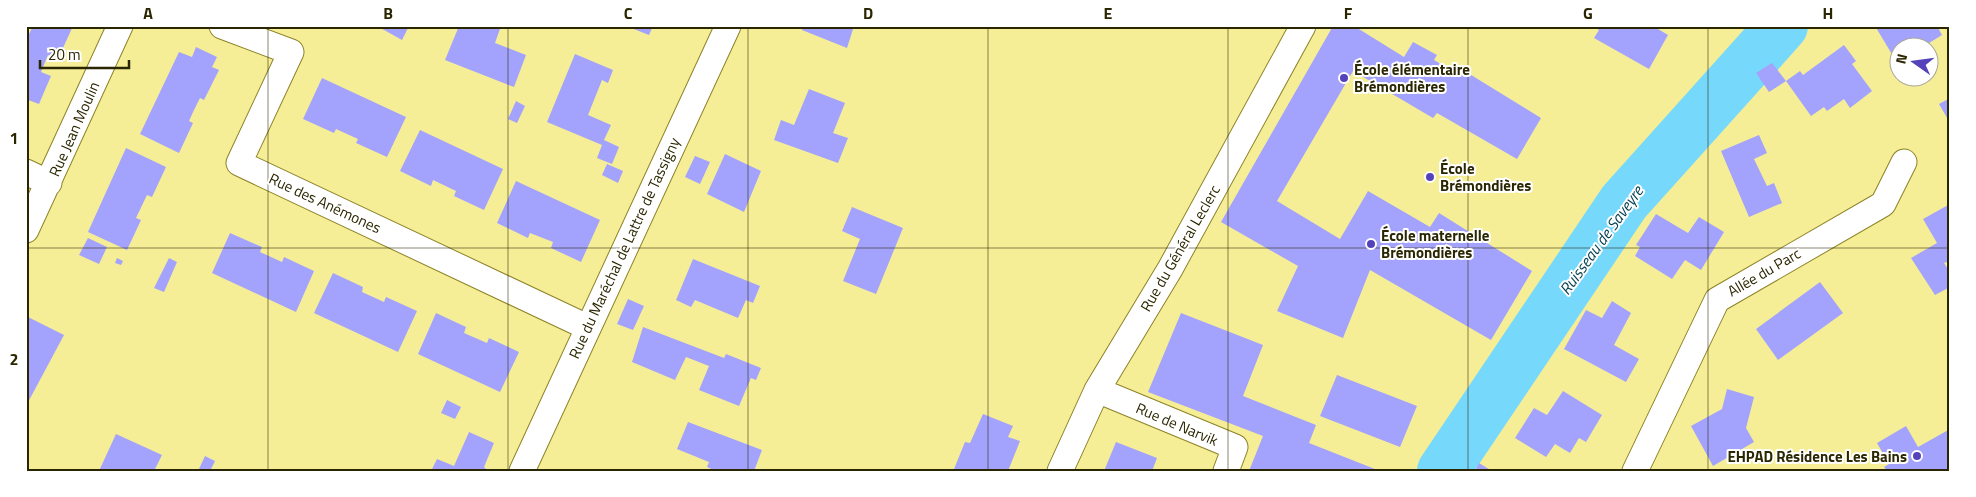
<svg xmlns="http://www.w3.org/2000/svg" width="1976" height="497" font-family="'Titillium Web',sans-serif">
  <style>
    .lines { fill: none; stroke-linecap: round; stroke-linejoin: round }
    .river { stroke: #76d8fb; stroke-width: 52 }
    .building { fill: #a3a2fd }
    .minor-casing { stroke: #8c8329; stroke-width: 27 }
    .minor { stroke: #fff; stroke-width: 25 }
    .grid { fill: none; stroke: #2a2601; stroke-width: 1; stroke-opacity: 0.55 }
    .poi-dot { fill: #5342b9; stroke: #fff; stroke-width: 2 }
    .labels { text-anchor: middle; dominant-baseline: central; stroke-width: 4; stroke-linejoin: round; paint-order: stroke }
    .poi-label { font-size: 15px; font-weight: bold; fill: #2a2601; stroke: #fff; text-anchor: start }
    .street-label { font-size: 15px; fill: #2a2601; stroke: #fff }
    .water-label { font-size: 16px; font-style: italic; fill: #003e4f; stroke: #fff }
    .neatline { fill: none; stroke: #2a2601; stroke-width: 2 }
    .grid-label { font-size: 16px; text-anchor: middle; font-weight: bold; fill: #2a2601 }
  </style>
  <rect width="100%" height="100%" fill="#f6ee96"/>
  <g class="lines">
    <!-- river -->
    <path class="river" d="M1443,471L1624,202L1782,26"/>
  </g>
  <!-- building -->
  <path class="building" d="M33,26H73L58,59L48,55L41,72L51,76L39,104L28,100L26,104V40Z
    M377,26H409L402,40Z
    M459,26H501L495,43L526,55L514,87L445,60Z
    M626,26H653L649,35Z
    M803,26H854L847,48L802,30Z
    M1333,26H1354L1404,57L1413,42L1437,55L1434,60L1460,75L1463,70L1541,118L1517,159L1437,113L1433,118L1353,71L1277,201L1340,239L1368,191L1430,227L1439,213L1532,271L1491,340L1370,270L1343,338L1277,311L1298,266L1221,222Z
    M1593,26H1653L1668,35L1649,69L1594,38L1599,30Z
    M1875,26H1937L1942,35L1921,48H1898V60L1896,61Z
    M1844,45L1856,61L1852,64L1872,91L1850,108L1844,99L1827,111L1824,107L1811,116L1786,81L1800,71L1803,75Z
    M196,47L217,57L212,67L219,70L204,100L200,98L194,110L189,121L193,123L179,153L140,134L179,52L192,57Z
    M575,54L613,70L608,83L602,80L588,115L611,125L604,140L619,147L612,164L597,158L602,145L547,122Z
    M1772,63L1786,81L1769,92L1756,73Z
    M322,78L406,117L387,157L356,143L358,139L336,129L334,133L303,119Z
    M809,89L845,103L833,133L848,138L838,163L774,140L781,120L794,125Z
    M1950,98V123L1939,104Z
    M516,101L525,106L517,123L508,119Z
    M420,130L503,169L484,210L454,196L456,191L433,180L431,186L400,171Z
    M1759,135L1767,153L1754,159L1767,186L1774,183L1782,203L1749,217L1721,151Z
    M126,148L166,167L152,197L147,195L136,218L141,220L127,250L88,232Z
    M725,154L761,171L744,212L707,194Z
    M695,156L710,162L700,184L685,177Z
    M607,164L623,171L618,183L602,175Z
    M516,181L600,220L581,262L551,248L553,242L530,233L528,238L497,223Z
    M1950,204V261L1944,263L1950,272V287L1935,295L1911,258L1937,243L1923,219Z
    M852,207L903,228L876,294L843,281L860,239L842,231Z
    M1656,214L1688,233L1699,217L1724,232L1701,270L1685,260L1672,279L1635,256L1640,247L1636,245Z
    M230,233L262,247L260,252L282,262L284,257L314,271L296,312L212,273Z
    M88,238L107,247L99,264L79,255Z
    M117,258L123,261L121,265L115,263Z
    M169,258L177,262L164,292L154,288Z
    M693,259L760,286L753,303L746,300L738,318L695,300L691,307L676,300Z
    M333,273L363,287L362,292L384,302L386,297L417,311L398,352L314,313Z
    M1820,282L1843,313L1778,360L1756,329Z
    M628,299L644,306L633,330L617,324Z
    M1612,301L1631,313L1614,345L1639,359L1626,382L1564,349L1586,310L1602,318Z
    M436,313L466,327L464,333L487,343L489,338L519,352L500,392L418,354Z
    M1181,313L1263,345L1243,396L1316,425L1309,443L1380,471H1249L1263,436L1148,392Z
    M26,316L64,335L26,406Z
    M643,327L724,358L726,354L761,368L756,380L751,378L739,406L699,390L709,366L686,357L675,380L632,362Z
    M1337,375L1417,406L1400,447L1320,416Z
    M1727,389L1754,397L1746,428L1754,442L1713,466L1691,426L1722,409Z
    M1563,391L1602,415L1586,442L1579,438L1570,453L1555,444L1546,457L1515,438L1534,408L1547,415Z
    M447,400L461,407L455,419L441,413Z
    M983,414L1013,426L1008,437L1020,441L1008,471H959L954,469L965,442L970,443Z
    M688,422L762,450L754,471H716L707,467L709,462L677,449Z
    M1906,426L1918,447L1950,429V471H1887L1884,467L1889,464L1877,443Z
    M469,432L494,443L484,467L488,471H431L437,459L454,466Z
    M116,434L162,455L154,471H99Z
    M1116,442L1157,458L1152,471H1104Z
    M205,456L215,461L210,471L199,469Z
    M1479,463L1492,471H1475Z"/>
  <g class="lines">
    <defs>
      <path id="minor" d="M222,26L291,52L239,163L587,327
        M26,172L49,183
        M26,230L120,26
        M1097,390L1235,447L1226,471
        M522,471L728,26
        M1060,471L1097,390L1170,269L1303,26
        M1635,471L1717,300L1883,204L1904,162"/>
    </defs>
    <!-- minor casing -->
    <use href="#minor" class="minor-casing"/>
    <!-- minor -->
    <use href="#minor" class="minor"/>
  </g>
  <!-- grid -->
  <path class="grid" d="M268,26V471M508,26V471M748,26V471M988,26V471M1228,26V471M1468,26V471M1708,26V471M26,248H1950"/>
  <!-- markers -->
  <g class="poi-dot">
    <circle cx="1344" cy="78" r="5"/>
    <circle cx="1430" cy="177" r="5"/>
    <circle cx="1371" cy="244" r="5"/>
    <circle cx="1917" cy="456" r="5"/>
  </g>
  <g class="labels">
    <!-- poi labels -->
    <g class="poi-label">
      <text x="1354" y="69">École élémentaire<tspan x="1354" dy="17">Brémondières</tspan></text>
      <text x="1440" y="168">École<tspan x="1440" dy="17">Brémondières</tspan></text>
      <text x="1381" y="235">École maternelle<tspan x="1381" dy="17">Brémondières</tspan></text>
      <text x="1907" y="456" text-anchor="end">EHPAD Résidence Les Bains</text>
    </g>
    <!-- street labels -->
    <g class="street-label">
      <text transform="translate(74 129) rotate(-66)">Rue Jean Moulin</text>
      <text transform="translate(325 203) rotate(25)">Rue des Anémones</text>
      <text transform="translate(624 248) rotate(-65)">Rue du Maréchal de Lattre de Tassigny</text>
      <text transform="translate(1180 248) rotate(-60)">Rue du Général Leclerc</text>
      <text transform="translate(1764 272) rotate(-30)">Allée du Parc</text>
      <text transform="translate(1177 424) rotate(23)">Rue de Narvik</text>
    </g>
    <!-- water labels -->
    <g class="water-label">
      <text transform="translate(1601 240) rotate(-54)">Ruisseau de Saveyre</text>
    </g>
  </g>
  <!-- border -->
  <rect width="1976" height="497" fill="none" stroke="#ffffff" stroke-width="55"/>
  <!-- north arrow -->
  <g transform="translate(1914 62) rotate(284)"><circle r="24" fill="#ffffff" stroke="#aaa899"/>
  <path d="M0-4L9 19L0 12L-9 19Z" fill="#5342b9"/>
  <text y="-8" font-size="14" font-weight="bold" text-anchor="middle" fill="#2a2601">N</text>
  </g>
  <!-- scale -->
  <path d="M40 60v8h89v-8" fill="none" stroke="#2a2601" stroke-width="2.5"/>
  <text x="48" y="60" font-size="15" fill="#2a2601" stroke="#ffffff" stroke-width="4" paint-order="stroke">20 m</text>
  <rect x="28" y="28" width="1920" height="442" class="neatline"/>
  <g class="grid-label">
    <text x="148" y="19">A</text>
    <text x="388" y="19">B</text>
    <text x="628" y="19">C</text>
    <text x="868" y="19">D</text>
    <text x="1108" y="19">E</text>
    <text x="1348" y="19">F</text>
    <text x="1588" y="19">G</text>
    <text x="1828" y="19">H</text>
    <text x="14" y="144">1</text>
    <text x="14" y="365">2</text>
  </g>
</svg>
